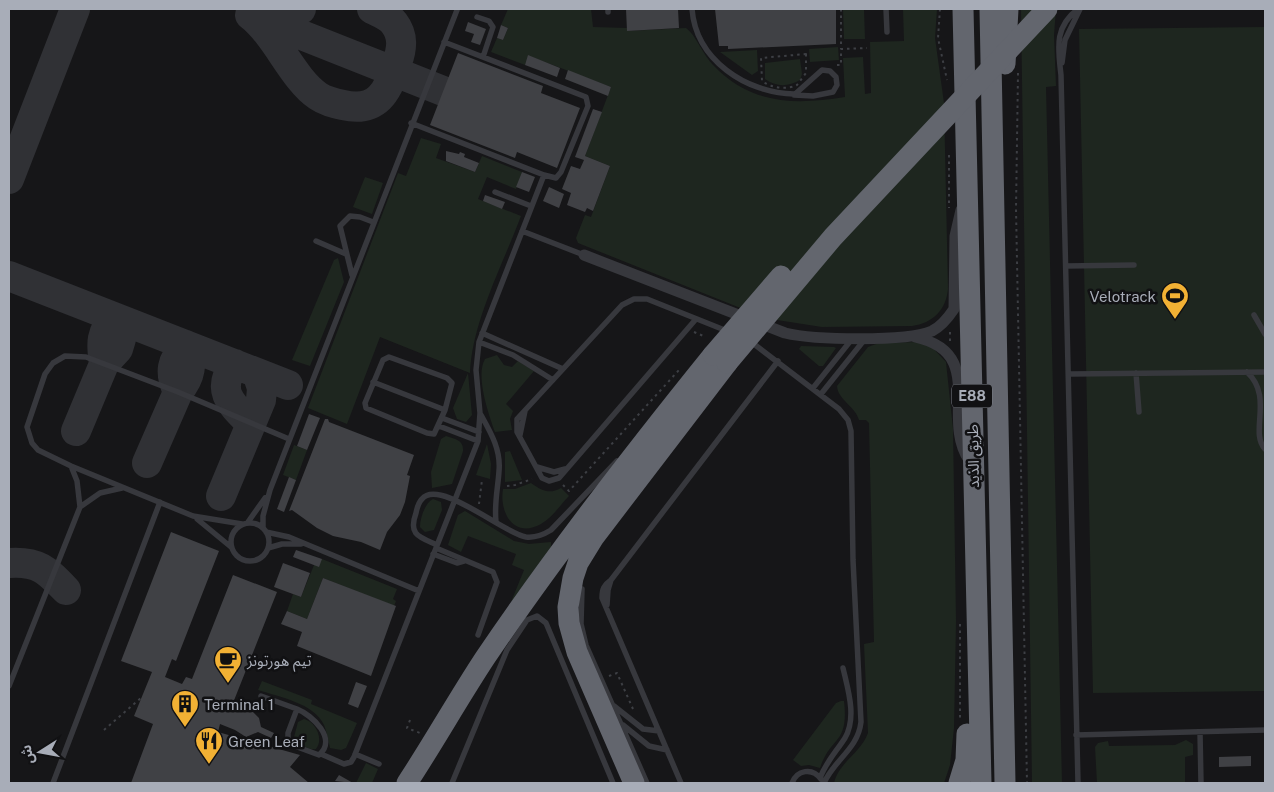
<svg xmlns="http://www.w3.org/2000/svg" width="1274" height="792" font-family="'Public Sans','Noto Sans Arabic',sans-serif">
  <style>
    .green { fill: #1e261f }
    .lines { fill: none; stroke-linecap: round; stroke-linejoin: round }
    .taxiway { stroke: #303135; stroke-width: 30 }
    .building { fill: #404145 }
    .path { stroke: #3d3f44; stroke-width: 2; stroke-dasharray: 2.5 4; stroke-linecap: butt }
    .lane { stroke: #37383d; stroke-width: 5.5 }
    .street { stroke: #37383d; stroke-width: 11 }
    .highway { stroke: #63666e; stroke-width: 21 }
    .highway-bridge { stroke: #63666e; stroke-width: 21 }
    .labels { text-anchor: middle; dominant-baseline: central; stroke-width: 5; stroke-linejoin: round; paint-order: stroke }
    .shield { fill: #111113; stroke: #7b7e86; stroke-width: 1 }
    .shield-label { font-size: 14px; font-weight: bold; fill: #a8adb8 }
    .poi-label { font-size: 15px; fill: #a8adb8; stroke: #111113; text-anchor: start }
    .street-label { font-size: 15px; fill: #a8adb8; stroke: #111113 }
  </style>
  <rect width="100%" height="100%" fill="#161618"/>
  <!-- green -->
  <path class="green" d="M508,9H591L593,27L627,28L628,31L686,28C696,35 703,55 713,65C751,105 795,105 845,97L843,58L863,57L865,94L871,93L870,42L904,41L903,9H937L935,38L944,103L948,289C946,310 933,323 912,326L822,327L777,320L743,309L578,243L576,238L585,215L591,217L610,166L585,156L611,87L529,56L525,65L491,52L497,38L503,40L508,28L501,25Z
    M843,9H864L865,39H844Z
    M1021,9H1056L1054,35L1056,86L1046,87L1062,783H1032Z
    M1265,27V691L1093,693L1079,29Z
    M838,47L839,60L810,62L809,49Z
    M757,50L758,71L752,75L720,52Z
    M800,59L802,74L800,80C788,87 776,87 765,79V63Z
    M421,138L441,144L436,158L475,172L482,156L522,172L516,189L487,177L478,199L521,216C503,264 472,322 470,373L380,337L347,424L308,408L398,173L406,176Z
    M365,177L383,183L372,214L353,207Z
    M338,258L344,282L310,366L292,360L334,260Z
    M918,342L930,345L946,362L953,429L956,621L954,728L950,765L944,783H834C839,762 861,753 868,733L864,644L874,642L869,423L866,420H859C855,406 838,400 837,386L868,347L879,343Z
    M801,346L834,347L836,348L823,366H819L799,349Z
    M497,355L504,365L512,367L518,361L534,371L506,404L513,411L510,419L512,430L495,432C489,415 475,376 485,359Z
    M468,373L472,415L466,422L457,419L453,408Z
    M446,436C455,439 464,440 463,451L452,484L432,488L431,472L441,439Z
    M487,444L491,464L490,479L476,475Z
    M294,445L307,450L296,480L283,475Z
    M510,451L522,480L505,482V452Z
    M531,483C541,490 549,495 561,488L569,496C560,505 552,518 541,524C514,539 499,513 503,489H515Z
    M433,499L441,502L442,510L434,530L425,532L420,527C420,518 425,503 433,499Z
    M465,511L514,541L529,544L551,542V547L511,602L524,570L512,565L516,554L468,536L461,552L448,545L458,515Z
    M322,559L397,589L393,599L396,601L394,606L323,578L307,619L287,611L293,594L301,597L314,565Z
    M262,681L312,700L311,704L357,723L346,748L341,750L330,748C328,740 327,732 324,725C314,703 279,697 258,690Z
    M841,701H844C849,745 831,735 820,768L809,765L801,766L793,760L836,703Z
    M304,719C316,722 324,739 316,749C309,751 297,743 294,737L298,722Z
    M1186,740L1193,744V755L1185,757V783H1097L1095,747L1098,743L1108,741L1109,746L1175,745Z
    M366,763L378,769L372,783H356Z"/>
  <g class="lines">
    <!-- taxiway -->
    <path class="taxiway" d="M250,15C277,36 292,78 318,96C325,101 334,103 343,105C377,113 388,92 397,63C402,49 404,36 394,23C389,16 380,13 372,9
      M255,15H273L301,9
      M256,17L443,91
      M9,179L75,9
      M9,276L288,385
      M235,364C215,390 231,404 250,423
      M76,431L104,364L118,349L121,339V328L116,318C100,331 101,344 104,364
      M147,463L178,392C191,377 193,364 186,345C171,360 169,373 178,392
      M221,496L261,400L262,388L257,373
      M9,563C38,561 47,570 66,590"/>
  </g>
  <!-- building -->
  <path class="building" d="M626,9H678L679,28L627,31Z
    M715,9H836V44L728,49V46H719Z
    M468,22L486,29L480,45L471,42L474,34L465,31Z
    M501,25L508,28L503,40L497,38Z
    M458,53L543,86L541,93L580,108L557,168L517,152L515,158L430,125Z
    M528,55L560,68L557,77L525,65Z
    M568,70L611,87L608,96L565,79Z
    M593,109L602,112L585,156L610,166L593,211L587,208L585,212L567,205L571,193L562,189L571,166L580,169L584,160L575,157Z
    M446,151L459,154L460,152L465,154L464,157L479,163L475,172L446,161Z
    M522,172L535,177L529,192L516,187Z
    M549,187L564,194L559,208L543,201Z
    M485,195L505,202L502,209L483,201Z
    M309,414L320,418L307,450L297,446Z
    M325,419H328L329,422L414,455L407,475L410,476L405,502L400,515L387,532L380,550L361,542L333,536L317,528L292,510L289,511Z
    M289,477L296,480L284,512L277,509Z
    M171,532L219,551L176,661L172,659L165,677L182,684L186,677L192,679L233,575L277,592L231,708L253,712L259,718L261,727L274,733L271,738L258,732L246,737L235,730L220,724L218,732L300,755L290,767L309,783H131L153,724L134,716L152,672L121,661Z
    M296,550L322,559L319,567L293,557Z
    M283,563L310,573L301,597L274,587Z
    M323,578L396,606L371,676L297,646L302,632L281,624L287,611L307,619Z
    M356,682L367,686L358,708L348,704Z
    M1251,756V766L1219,767V757Z
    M339,775L353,783L335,781Z"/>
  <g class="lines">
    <!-- path -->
    <path class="path" d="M841,9V49
      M940,9L938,38L947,80
      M806,54V73L797,85C787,90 771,88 762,81L761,58Z
      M837,65H841V49L867,48
      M1018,73L1016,209L1027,783
      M949,155V208
      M694,332L706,337
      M950,332V343
      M563,485L569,491L679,370
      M507,486L515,485L532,479
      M479,504L482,480
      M960,624V720
      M609,676L617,673L633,709
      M410,720L407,728L420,733
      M104,730L142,697"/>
    <!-- lane -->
    <path class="lane" d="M608,9V12
      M692,9C696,60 746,93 794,94
      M886,9L887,32
      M477,17L489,21L493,27L483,57
      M1062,63L1065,40L1080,9
      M822,70L830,71L836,77L837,85L833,92L813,96L794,95Z
      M411,123L544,175L556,178L561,172L588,106L586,97L444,42
      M495,192L531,206
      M522,231L584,255
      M316,241L346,254
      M1066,266L1134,265
      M352,275L340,226L350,216L360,217L373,222
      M1254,315L1265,334
      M696,319L559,478L549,481L542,478L517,432V419L622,305L634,299H647L727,331
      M482,333L563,369
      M750,341L839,409L848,420L851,431L853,560L861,722C858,749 834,760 824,783
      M479,342L513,355L553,380
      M389,357L447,378L452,383L445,410L434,434L427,433L366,408L365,403L383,360Z
      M1247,372C1274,397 1249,432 1265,449
      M1136,373L1139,412
      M1070,374L1265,372
      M373,382L445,410
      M813,388L852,339
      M821,394L865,339
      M481,415C491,433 501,450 499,471C498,488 494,503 496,522
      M442,418L479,432
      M439,426L478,441
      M520,435L525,411
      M537,467L554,472L565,469
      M80,507L100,493L122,488
      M197,519L231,547
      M248,522L265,498
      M231 542a19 19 0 1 1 38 0a19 19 0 1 1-38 0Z
      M242,524L193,516L71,466L38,450L32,443L27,427L45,374L53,363L65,356L86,357L178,392L289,439
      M263,527V516L270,490L457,10
      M266,532L289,537L419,591
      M437,545C419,537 408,535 416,513C417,508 418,503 422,499C439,478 505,534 526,537C535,538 543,535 551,530L617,461
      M268,548L282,544H301
      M436,548L493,572L497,582L478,635
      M433,554L457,563L464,561
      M582,589L581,624L586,645L647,783
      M607,605L608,590L611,580
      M9,686L80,507L77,481L71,466
      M261,696L297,709
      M614,706L643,729L659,731
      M297,709C312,715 338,739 319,755L292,745L288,741V733Z
      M623,725L649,746L667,750
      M1200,732L1201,783
      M1076,735L1265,730
      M321,754L344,764L351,762L354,757L478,441L480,413L476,370L479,342L544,175
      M355,754L379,764
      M820,778C826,762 836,752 845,738C857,717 848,690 843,668
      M53,783L160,502
      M452,783L507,650L527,620L537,616L546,623L613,783
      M681,783L602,598C602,589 604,585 611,580L778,361
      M792,783C797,770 812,767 821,779
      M1078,783L1061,75C1058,48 1054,27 1078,9"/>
    <!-- street -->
    <path class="street" d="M584,255L785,333C814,340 906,342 932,331C942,326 948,318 954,309L955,236L961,210
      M915,337C988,353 940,417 969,460"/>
    <!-- highway -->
    <path class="highway" d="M963,9L981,783
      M990,9L1005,783
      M1005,64L1008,9
      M407,783C434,742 458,699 485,658C556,553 633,454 713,355
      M634,783L577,652L569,623L568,607L573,578L578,563L594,537L727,363
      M959,783L966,760L967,734"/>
    <!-- highway-bridge -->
    <path class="highway-bridge" d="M713,355L781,276
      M727,363L833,237L1047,9"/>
  </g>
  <!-- icons -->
  <defs>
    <symbol id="stadium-pin" viewBox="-11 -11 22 30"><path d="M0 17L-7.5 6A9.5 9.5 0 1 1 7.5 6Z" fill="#f2b134" stroke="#111113"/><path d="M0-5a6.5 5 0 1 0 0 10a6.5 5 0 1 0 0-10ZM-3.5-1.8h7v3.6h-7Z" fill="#111"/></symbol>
    <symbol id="cafe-pin" viewBox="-11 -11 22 30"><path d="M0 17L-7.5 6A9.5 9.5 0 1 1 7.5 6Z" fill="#f2b134" stroke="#111113"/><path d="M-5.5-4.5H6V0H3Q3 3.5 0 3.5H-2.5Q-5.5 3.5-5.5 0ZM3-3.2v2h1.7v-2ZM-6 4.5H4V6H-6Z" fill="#111"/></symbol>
    <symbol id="building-pin" viewBox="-11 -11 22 30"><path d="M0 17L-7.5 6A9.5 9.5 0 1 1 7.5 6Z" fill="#f2b134" stroke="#111113"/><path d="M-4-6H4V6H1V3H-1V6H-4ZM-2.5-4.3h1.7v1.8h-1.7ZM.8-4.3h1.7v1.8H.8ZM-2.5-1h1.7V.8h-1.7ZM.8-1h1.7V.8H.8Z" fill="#111"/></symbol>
    <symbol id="restaurant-pin" viewBox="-11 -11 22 30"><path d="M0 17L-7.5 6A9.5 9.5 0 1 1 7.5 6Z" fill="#f2b134" stroke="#111113"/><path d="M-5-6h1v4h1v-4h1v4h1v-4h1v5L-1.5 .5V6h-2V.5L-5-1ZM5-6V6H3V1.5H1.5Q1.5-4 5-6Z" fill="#111"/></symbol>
  </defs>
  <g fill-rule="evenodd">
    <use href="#stadium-pin" x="1159" y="280" width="32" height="43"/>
    <use href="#cafe-pin" x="212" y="644" width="32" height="43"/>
    <use href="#building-pin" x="169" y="688" width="32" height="43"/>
    <use href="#restaurant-pin" x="193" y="725" width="32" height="43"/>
  </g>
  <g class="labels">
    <!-- shield labels -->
    <rect class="shield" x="952" y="384.5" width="40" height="23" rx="4"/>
    <g class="shield-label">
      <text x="972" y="396">E88</text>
    </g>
    <!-- poi labels -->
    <g class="poi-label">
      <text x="1156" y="296" text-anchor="end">Velotrack</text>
      <text x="247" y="660">تيم هورتونز</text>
      <text x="204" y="704">Terminal 1</text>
      <text x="228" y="741">Green Leaf</text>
    </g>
    <!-- street labels -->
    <g class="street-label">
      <text transform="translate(973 456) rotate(-91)">طريق الذيد</text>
    </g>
  </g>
  <!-- border -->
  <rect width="1274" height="792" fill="none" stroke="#a8adb8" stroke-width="20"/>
  <!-- north arrow -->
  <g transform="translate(40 752) rotate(259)" stroke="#111113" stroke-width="4" paint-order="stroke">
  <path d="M0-4L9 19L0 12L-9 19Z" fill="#a8adb8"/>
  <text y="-8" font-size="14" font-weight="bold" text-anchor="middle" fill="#a8adb8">ش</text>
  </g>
</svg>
